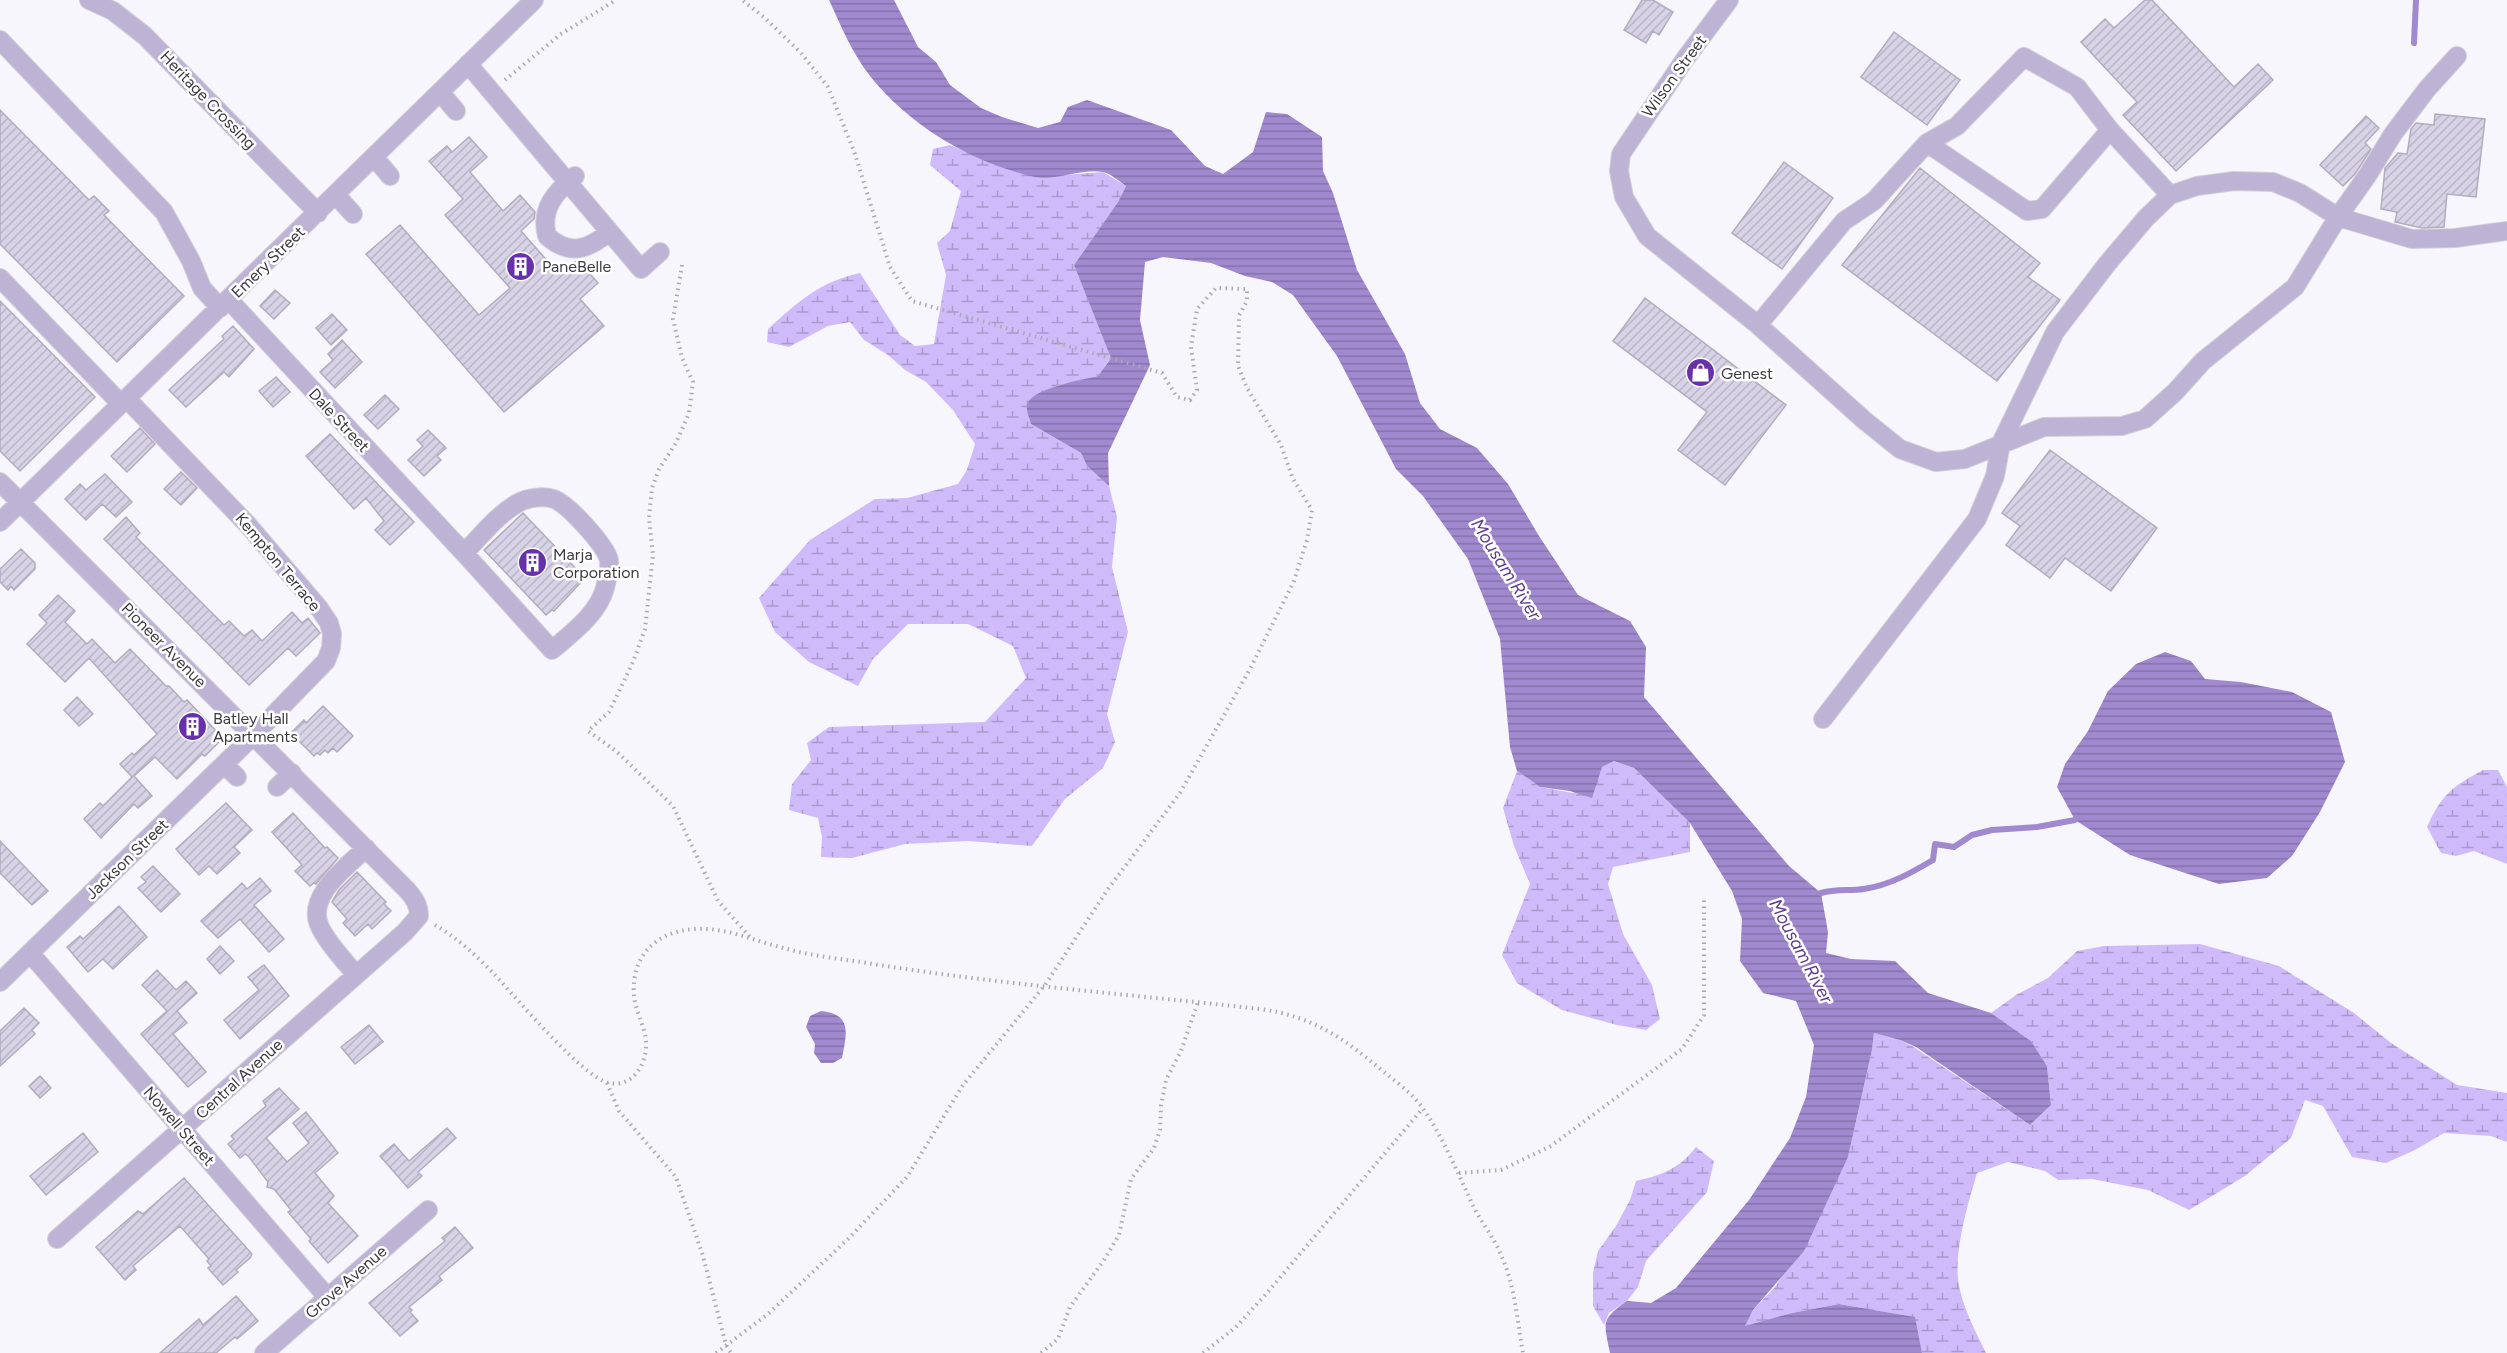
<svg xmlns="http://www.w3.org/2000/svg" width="2507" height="1353" font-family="Figtree,sans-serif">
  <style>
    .wetland { fill: url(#wetland-marsh) }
    .water { fill: url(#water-rules) }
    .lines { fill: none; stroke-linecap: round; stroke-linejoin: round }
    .stream { stroke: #a189cf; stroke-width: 6 }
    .building { fill: url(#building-hatch); stroke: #b1acbe; stroke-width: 1.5 }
    .minor-casing { stroke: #d2d0d7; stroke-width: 20 }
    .path { stroke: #aba9b0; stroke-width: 4; stroke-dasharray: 1.5 4.5; stroke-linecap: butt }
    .minor { stroke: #bdb3d4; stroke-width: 18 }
    .labels { text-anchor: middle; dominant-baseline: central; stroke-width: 5; stroke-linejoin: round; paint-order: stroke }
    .street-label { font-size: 16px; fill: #3c3a41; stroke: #fff }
    .poi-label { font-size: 16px; fill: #3c3a41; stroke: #fff; text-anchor: start }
    .water-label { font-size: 18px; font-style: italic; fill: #5e3d91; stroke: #fff }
  </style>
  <defs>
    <pattern id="wetland-marsh" width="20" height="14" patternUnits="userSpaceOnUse" patternTransform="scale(1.5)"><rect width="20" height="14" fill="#cfbbfa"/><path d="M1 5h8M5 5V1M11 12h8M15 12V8" fill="none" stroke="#a999cc"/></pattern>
    <pattern id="water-rules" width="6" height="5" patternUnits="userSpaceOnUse" patternTransform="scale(1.5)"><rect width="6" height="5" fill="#a189cf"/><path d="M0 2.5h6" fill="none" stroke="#8471aa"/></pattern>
    <pattern id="building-hatch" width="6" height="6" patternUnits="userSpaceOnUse" patternTransform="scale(1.5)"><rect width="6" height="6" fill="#d7d2e5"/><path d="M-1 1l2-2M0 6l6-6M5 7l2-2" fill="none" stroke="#b9b5c6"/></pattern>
  </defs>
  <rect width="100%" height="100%" fill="#f8f6fd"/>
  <!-- wetland -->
  <path class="wetland" d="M950,145L994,163L1037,177L1103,172L1126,186L1118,202L1074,265L1111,357L1098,376L1056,386L1031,424L1081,453L1087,466L1109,486L1117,517L1112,567L1128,632L1107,714L1115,742L1103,768L1065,799L1032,846L968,841L905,844L852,858L821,857L822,837L818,818L789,810L792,784L811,760L807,743L829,727L985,722L1026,678L1013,646L968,624H908L873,659L858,686L809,662L775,632L759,598L810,540L875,499L907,498L958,484L967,470L975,444L953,410L926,382L905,370L888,355L864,340L850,322L828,326L789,347L767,342L768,329C798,302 819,282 860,273L900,335L915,346L934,344L946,275L937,243L950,231L961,191L930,165L933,149Z
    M1614,761L1634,768L1690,823V852L1613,867L1608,884L1623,934L1652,985L1660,1019L1646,1030L1617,1025L1562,1010L1517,983L1502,955L1530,884L1514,846L1503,808L1517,771L1540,787L1573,793L1602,767Z
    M2483,770H2498L2507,787V864L2474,851L2456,856L2441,853L2427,827C2442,794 2452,787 2483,770Z
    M2200,944L2279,966L2354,1013L2391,1043L2457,1085L2507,1093V1142L2491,1136L2444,1133L2415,1150L2386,1163L2352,1157L2323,1106L2305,1100L2291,1138L2245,1176L2189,1210L2148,1190L2092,1179L2058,1180L2045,1171L2008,1162L1977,1173C1968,1203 1955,1248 1958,1279C1961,1305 1975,1330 1986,1353H1922L1914,1317L1839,1304L1792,1313L1744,1327L1753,1310L1776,1286L1848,1157L1872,1050L1874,1033L1900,1040L1912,1046L2030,1125L2051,1105L2047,1066L2031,1041L1991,1013L2016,995L2048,978L2077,951L2104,946Z
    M1696,1147L1714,1161L1707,1192L1646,1261L1638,1287L1627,1301L1609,1313L1604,1325L1593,1306V1273L1598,1251L1616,1226L1630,1200L1636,1181C1662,1175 1679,1169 1696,1147Z"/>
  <!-- water -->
  <path class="water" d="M829,0H894L918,47L936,62L950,85L981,108L1002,117L1038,128L1060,122L1068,107L1087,100L1171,130L1205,166L1223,174L1253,152L1266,112L1287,114L1322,137L1323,171L1333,193L1357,270L1405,354L1420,403L1440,429L1477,448L1508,484L1539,536L1578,595L1630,621L1646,647L1644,697L1789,866L1821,893L1828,932L1826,953L1851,959L1895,961L1928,993L1991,1013L2031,1041L2047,1066L2051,1105L2030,1125L1916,1047L1900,1040L1874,1033L1872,1050L1848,1157L1804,1251L1753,1310L1745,1326L1792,1313L1839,1304L1915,1317L1922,1353H1610C1604,1322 1600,1320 1627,1301L1651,1303L1676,1288L1749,1200L1790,1138L1806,1097L1814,1045L1796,1001L1763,993L1740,961L1742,919L1732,891L1690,823L1634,768L1614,761L1602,767L1592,798L1570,791L1540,787L1517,771L1510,747L1500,639L1468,559L1423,496L1396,469L1337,356L1293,295L1272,282L1245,276L1211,263L1163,257L1145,262L1140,320L1150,365L1108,453L1109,486L1087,466L1081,453L1031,424C1030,419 1026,411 1027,406C1028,389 1085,379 1098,376L1111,358L1074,265L1118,202L1126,186C1120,182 1110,173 1103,172C1084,168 1054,181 1035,177C972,163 910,126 870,76C852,53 841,26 829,0Z
    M2165,652L2191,661L2205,679L2241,682L2292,692L2331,712L2345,762L2320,812L2292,856L2267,878L2219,884L2130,855L2075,820L2057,787L2065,764L2088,731L2108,691L2136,664Z
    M821,1011C852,1014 847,1033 842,1058L833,1063H821L814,1053L815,1044L806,1027L810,1016Z"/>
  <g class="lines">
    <!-- stream -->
    <path class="stream" d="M2414,43L2416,0
      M1821,893C1836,889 1849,891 1864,889C1890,885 1911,873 1933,860L1935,844L1954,847L1972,835L1992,830L2037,827L2075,820"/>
  </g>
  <!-- building -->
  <path class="building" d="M1642,0H1653L1673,12L1659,35L1653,31L1646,43L1624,30Z
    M2145,0H2152L2234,87L2258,64L2273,80L2176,171L2123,115L2137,102L2081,42L2105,19L2114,28Z
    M1894,32L1960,80L1927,125L1861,77Z
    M0,110L89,200L94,196L109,211L104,215L184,296L117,362L0,244Z
    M2435,114L2485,119L2476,197L2447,194L2444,227L2422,228L2395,222L2397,212L2381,209L2385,168L2398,153L2407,154L2411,129L2416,123L2434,125Z
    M2366,116L2379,128L2365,143L2371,149L2355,174L2343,186L2320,165Z
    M469,137L487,157L470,172L503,211L520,195L535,212L534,219L521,231L559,274L578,260L598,283L580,299L604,326L504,412L366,254L400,225L479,315L510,288L445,215L463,199L429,161L447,146L452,152Z
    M1784,162L1833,198L1782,269L1732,233Z
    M1920,168L2040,263L2028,277L2060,300L1997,381L1842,265Z
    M275,290L290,303L274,319L260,306Z
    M1645,298L1786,405L1725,485L1678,450L1707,412L1613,341Z
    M0,301L95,397L20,471L0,451Z
    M332,314L347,330L331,345L316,328Z
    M233,326L254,349L229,377L224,372L186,407L169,390L224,339L222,336Z
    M342,340L362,362L335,388L320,372L333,360L328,354Z
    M276,377L290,392L273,407L259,391Z
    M385,395L399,409L378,429L364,415Z
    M140,428L155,444L127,472L111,456Z
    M428,430L446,448L437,456L441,460L424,476L408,460L423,446L417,440Z
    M330,434L414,522L390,545L375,530L384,521L366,498L354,509L306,456Z
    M2050,450L2157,528L2111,591L2065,558L2050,578L2006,545L2020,526L2002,513Z
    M181,472L197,488L181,505L164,489Z
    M105,474L132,502L116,517L102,504L86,520L65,499L80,484L86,490Z
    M523,513L585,578L554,611L552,610L546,615L484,550Z
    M126,517L140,533L136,537L224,625L229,621L244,636L252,630L262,641L292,612L302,623L308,618L320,633L296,656L288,648L249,685L104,539Z
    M21,549L35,563V569L14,590L11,586L8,590L0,582V569Z
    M58,595L75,611L65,622L87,644L92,639L115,663L130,649L166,686H169L184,702L187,700L223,738L205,756L202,754L177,779L155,757L134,776L152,796L138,808L134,804L101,838L84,819L100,803L103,806L132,777L120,764L132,753L134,755L157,734L89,658L65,682L27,644L47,623L39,615Z
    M77,697L93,714L79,726L64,710Z
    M323,706L353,736L337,752L333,748L328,753L325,750L320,755L317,753L314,756L291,733L304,720L306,723Z
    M226,803L252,830L234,847L240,853L217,874L209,866L199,875L176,849Z
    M293,813L325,848L327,847L338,858L316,884L314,883L310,886L295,871L302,865L272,832Z
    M0,841L48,891L32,905L0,873Z
    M153,866L180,894L161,912L138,888L146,882L141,877Z
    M357,872L386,902L384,904L391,911L372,929L368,924L355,936L343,923L347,919L332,902L339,890Z
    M260,878L271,891L254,905L284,939L269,952L240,919L218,938L201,921L242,883L247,889Z
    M119,906L147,937L113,969L103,959L88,972L67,947L80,936L83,939Z
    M220,946L234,961L220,974L207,959Z
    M264,965L289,996L240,1039L224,1020L259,990L248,977Z
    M157,970L176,990L186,981L197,993L177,1011L187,1023L173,1034L206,1072L188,1087L141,1034L167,1011L142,985Z
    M24,1008L39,1023L32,1030L35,1034L0,1066V1031Z
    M369,1025L383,1042L355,1064L341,1047Z
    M40,1076L51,1088L40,1098L29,1086Z
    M279,1088L299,1109L266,1138L287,1162L309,1143L293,1123L306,1112L338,1153L315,1173L334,1196L328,1203L358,1236L328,1263L309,1241L311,1239L288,1212L291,1210L274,1189L267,1187L268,1182L249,1157L245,1154L240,1158L228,1144L234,1139L231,1136L266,1106L263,1101Z
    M447,1128L456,1138L418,1172L422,1176L408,1188L380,1156L394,1144L409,1161Z
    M83,1133L98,1152L46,1195L30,1176Z
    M184,1178L252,1254L250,1258L236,1270L238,1272L223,1285L208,1268L211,1266L207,1261L209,1259L180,1226L133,1266L136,1270L125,1280L96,1247L138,1211L143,1214Z
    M455,1227L473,1248L439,1276L442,1280L409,1307L412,1310L410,1312L418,1321L400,1336L369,1303L445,1241L442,1238Z
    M236,1296L258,1321L237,1339L235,1337L216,1353H160L199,1319L203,1325Z"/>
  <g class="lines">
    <defs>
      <path id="minor" d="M89,0L113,11L145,36L318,213
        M1729,0L1685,59L1621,154L1619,171L1624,197L1647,236L1758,325L1864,420L1900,449L1936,462L1965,459L2044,427L2122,426L2145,419L2175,392L2203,361L2295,287L2338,217L2300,193L2273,182L2234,181L2197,186L2170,195L2110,130L2077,87L2024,57L1957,126L1927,143L1874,201L1844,221L1758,325
        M0,40L164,212L191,261L202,288L220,308
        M2457,56L2427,89L2393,134L2367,176L2338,217L2412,239L2455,238L2507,231
        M468,64L641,269L660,252
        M440,92L456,111
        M1927,143L2027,211L2042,209L2110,130
        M374,157L390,176
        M575,176C555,192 540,209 547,236C569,256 588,250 609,232
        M336,195L353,214
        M0,278L121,404
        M229,300L464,553C481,536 498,514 518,503C528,497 544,496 554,499C569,505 605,545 609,560C610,568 607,580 605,588C598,614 572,633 552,650L464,553
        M0,482L407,890C414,898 419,905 419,916L405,932L57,1239
        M0,522L534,0
        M1823,719L1977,519L1995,476L2001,443L2055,332L2107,264L2146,218L2170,195
        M224,764L237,777
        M277,787L292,773
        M30,953L328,1298
        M356,975C344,960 328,944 320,927C305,896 347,867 366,848
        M0,982L254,735L326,661L331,648L332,634L329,623L319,608L248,525L127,399
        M264,1353L428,1210"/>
    </defs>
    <!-- minor casing -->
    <use href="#minor" class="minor-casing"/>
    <!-- path -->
    <path class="path" d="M505,80L561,34L616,0
      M682,265L673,319L682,358L693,382L689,413L676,443L659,469L652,488L649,518L653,555L645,629L633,662L609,712L588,731L616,751L673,806L718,901L750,937
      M435,925C456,937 477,956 494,974C516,997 582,1077 609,1083C634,1088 648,1062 646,1040C644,1025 635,1010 634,995C631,955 657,931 695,929C725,927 752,940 780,947C806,955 834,958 861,962C993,984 1127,994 1260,1009C1315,1017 1343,1038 1384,1072C1398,1083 1414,1095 1424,1110C1443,1138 1456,1169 1470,1199C1478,1219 1493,1235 1501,1255C1515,1285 1517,1320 1523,1353
      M607,1083L619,1111L676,1177L703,1256L726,1345L731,1353
      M1459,1173L1501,1170L1551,1146L1682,1049L1704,1015V896
      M716,1353L768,1314L848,1239L907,1177L963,1085L1045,985L1108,889L1180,793L1250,669L1294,581L1307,540L1312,510L1293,479L1281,445L1247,388L1238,366L1239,315L1247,301V289L1216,288L1197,309L1191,347L1197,390L1190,400L1177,397L1162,373L912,301L890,267L854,151L828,87L801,53L765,18L742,0
      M1041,1353L1058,1339L1070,1307L1104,1260L1119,1235L1131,1179L1154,1148L1160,1130L1161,1106L1166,1080L1181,1051L1198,1002
      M1203,1353L1236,1327L1267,1293L1423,1108"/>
    <!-- minor -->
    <use href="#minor" class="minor"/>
  </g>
  <!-- icons -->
  <defs>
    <symbol id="building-disc" viewBox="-11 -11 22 22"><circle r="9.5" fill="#6732a9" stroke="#fff"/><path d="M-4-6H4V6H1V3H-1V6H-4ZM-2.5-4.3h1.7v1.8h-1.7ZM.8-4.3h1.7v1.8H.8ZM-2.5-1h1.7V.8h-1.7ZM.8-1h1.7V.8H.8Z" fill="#fff"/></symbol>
    <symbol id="shop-disc" viewBox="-11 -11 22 22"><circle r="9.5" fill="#6732a9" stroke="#fff"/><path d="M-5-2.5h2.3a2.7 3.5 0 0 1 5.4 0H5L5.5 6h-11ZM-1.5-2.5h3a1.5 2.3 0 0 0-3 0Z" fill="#fff"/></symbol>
  </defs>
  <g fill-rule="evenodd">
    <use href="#building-disc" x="504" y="250" width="33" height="33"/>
    <use href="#shop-disc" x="1684" y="356" width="33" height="33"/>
    <use href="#building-disc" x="516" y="546" width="33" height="33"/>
    <use href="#building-disc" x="176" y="710" width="33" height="33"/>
  </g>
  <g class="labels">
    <!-- street labels -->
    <g class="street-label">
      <text transform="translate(1674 76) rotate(-54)">Wilson Street</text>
      <text transform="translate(208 100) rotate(46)">Heritage Crossing</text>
      <text transform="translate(268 262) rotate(-44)">Emery Street</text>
      <text transform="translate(339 420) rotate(47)">Dale Street</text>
      <text transform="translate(278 562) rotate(50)">Kempton Terrace</text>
      <text transform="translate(164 645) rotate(45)">Pioneer Avenue</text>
      <text transform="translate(127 859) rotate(-44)">Jackson Street</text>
      <text transform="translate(239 1079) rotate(-42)">Central Avenue</text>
      <text transform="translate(179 1126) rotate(49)">Nowell Street</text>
      <text transform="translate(346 1282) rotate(-41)">Grove Avenue</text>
    </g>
    <!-- poi labels -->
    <g class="poi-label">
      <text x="542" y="266">PaneBelle</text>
      <text x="1721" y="373">Genest</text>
      <text x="553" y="554">Marja<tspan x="553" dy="18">Corporation</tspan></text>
      <text x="213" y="718">Batley Hall<tspan x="213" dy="18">Apartments</tspan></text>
    </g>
    <!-- water labels -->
    <g class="water-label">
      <text transform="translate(1506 569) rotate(58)">Mousam River</text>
      <text transform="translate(1801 951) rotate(62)">Mousam River</text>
    </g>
  </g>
</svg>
